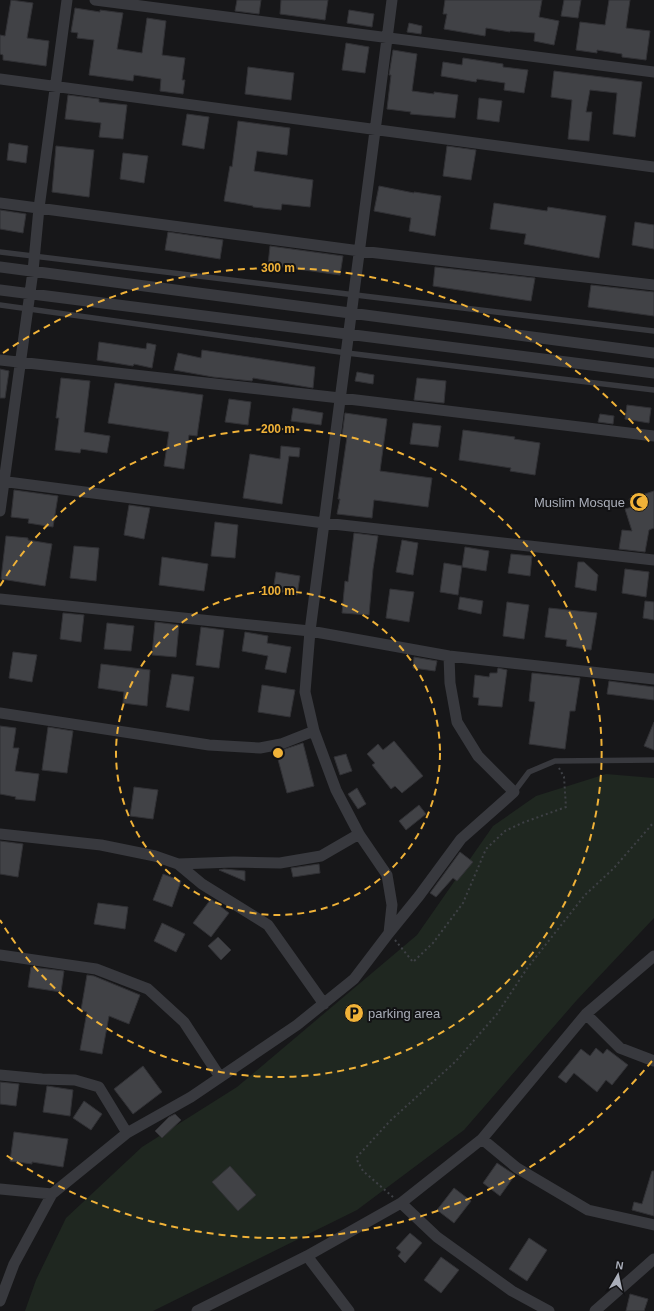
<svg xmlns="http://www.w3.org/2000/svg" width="654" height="1311" font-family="Arial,sans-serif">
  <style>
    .green { fill: #1f2720 }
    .building { fill: #414246; stroke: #313135 }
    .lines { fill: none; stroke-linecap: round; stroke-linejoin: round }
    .path { stroke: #3e4045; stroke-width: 2; stroke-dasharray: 2 3; stroke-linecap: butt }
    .lane { stroke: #38393e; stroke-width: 5.5 }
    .street { stroke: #38393e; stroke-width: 11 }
    .ring { fill: none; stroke: #f0b238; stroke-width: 2; stroke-dasharray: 7 5 }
    .labels { text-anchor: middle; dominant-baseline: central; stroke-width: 4; stroke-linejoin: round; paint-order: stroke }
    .poi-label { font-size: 13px; fill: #aaaeb9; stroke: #121214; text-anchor: end }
    .centre { fill: #f0b238; stroke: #121214; stroke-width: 2 }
    .ring-label { font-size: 12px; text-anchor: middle; font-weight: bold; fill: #f0b238; stroke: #121214; stroke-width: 4; stroke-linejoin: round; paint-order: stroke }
  </style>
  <rect width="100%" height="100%" fill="#171719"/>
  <!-- green -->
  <path class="green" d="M606,774L654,778V918L576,1001L464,1130L357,1210L153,1311H25L36,1280L66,1218L142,1147L237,1087L417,935L493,826L536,796Z"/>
  <!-- building -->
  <path class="building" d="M11,0L33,3L27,38L49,41L46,66L3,60V55L0,54V35L5,36Z
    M237,0H261L259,14L235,11Z
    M281,0H328L325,20L280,14Z
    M445,0H542L539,17L559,21L554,45L534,41L535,33L510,31V32L486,28L485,36L444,29L447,14H443Z
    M564,0H581L578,18L561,16Z
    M609,0H630L626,28L650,31L646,60L622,57V54L597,50V53L576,50L580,22L605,25Z
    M75,8L100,12V10L123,13L117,49L142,53L147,18L166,21L162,55L185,58L182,80H185L183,94L160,91L161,79L134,75L133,81L89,75L94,40L77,38L78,33L71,32Z
    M349,10L374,14L372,27L347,23Z
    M409,23L422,26L421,34L407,32Z
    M346,43L369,47L365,73L342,70Z
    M393,50L417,54L412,91L434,94V92L458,95L455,118L410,114L411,112L387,109L391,75H389Z
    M463,58L503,64V67L528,70L524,93L504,90L505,83L477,79L476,82L441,76L443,62L462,65Z
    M248,67L294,73L291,100L245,94Z
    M554,71L642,82L635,137L613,134L617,93L590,90L586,112H592L589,141L568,139L572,100L551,97Z
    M68,95L99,99V102L127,105L123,139L99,137L101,123L65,119Z
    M479,98L502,101L499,122L477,119Z
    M187,114L209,117L204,149L182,145Z
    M238,121L290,128L287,155L257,151L254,171L313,180L310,207L282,204L281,210L253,207V206L224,201L230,166L232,167Z
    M9,143L28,146L26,163L7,160Z
    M56,146L94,150L89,197L52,192Z
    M447,146L476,150L471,180L443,176Z
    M123,153L148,156L144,183L120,179Z
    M379,186L414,193V192L441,196L435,236L409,231L411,218L374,211Z
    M494,203L547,211L548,207L606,216L599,258L524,244L526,234L490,229Z
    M0,210L26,214L23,233L0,229Z
    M635,222L654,225V249L632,245Z
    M168,232L223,240L220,259L165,250Z
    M270,246L343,256L340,275L268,265Z
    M435,267L535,278L531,301L433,286Z
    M591,285L654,292V316L588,307Z
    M99,342L146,349L147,343L156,345L152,368L134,364L133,366L97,360Z
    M202,350L315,367L313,388L253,378L252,381L213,377L174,370L178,353L201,358Z
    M0,369L9,371L5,398H0Z
    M357,372L374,375L373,384L355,381Z
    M61,378L90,381L84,432L110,436L107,453L81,449L80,453L55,450L59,418H56Z
    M417,378L446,381L444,403L414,400Z
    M115,383L203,395L197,436L189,435L184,469L164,466L169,432L108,423Z
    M229,399L251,402L248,425L225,422Z
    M627,405L651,408L649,423L625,419Z
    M293,408L323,413L321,425L291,421Z
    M345,413L387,419L380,471L432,478L428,507L374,500L372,518L337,514L340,499H338L347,437L342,436Z
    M600,414L614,416L613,424L598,422Z
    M413,423L441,426L438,447L410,444Z
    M463,430L515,437L514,439L540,443L535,475L510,471L511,468L459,460Z
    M281,446L300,448L299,457L289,456L282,504L243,498L250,454L280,459Z
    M14,490L58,496L53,527L28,523L29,519L11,517Z
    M654,491V528L649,530L645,552L619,549L622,530L632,531L625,509L632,507L629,499Z
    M129,505L150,508L144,539L124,535Z
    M215,522L238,525L235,558L211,556Z
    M354,533L378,536L373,569L369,615L342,613L345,581L348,582Z
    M6,536L28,538V540L52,544L45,586L1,579Z
    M402,540L418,543L413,575L396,572Z
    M74,546L99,548L96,581L70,578Z
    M465,547L489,551L486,571L462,567Z
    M511,554L532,556L530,576L508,573Z
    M162,557L208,564L204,591L159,585Z
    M578,562H584L598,575L596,591L575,587Z
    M444,563L462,566L458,595L440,592Z
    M625,569L649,572L646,597L622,593Z
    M276,572L300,576L297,595L273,591Z
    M390,589L414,592L409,622L386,618Z
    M460,597L483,601L481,614L458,609Z
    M645,601L654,602V620L643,618Z
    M507,602L529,605L524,639L503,636Z
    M549,608L597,613L591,650L566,646L567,640L545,637Z
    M63,613L84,615L81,642L60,639Z
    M155,622L179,625L176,657L152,655Z
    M107,623L134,626L131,651L104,649Z
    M201,627L224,630L219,668L196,665Z
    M245,632L268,636L267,643L291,647L286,673L265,669L268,656L242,651Z
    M13,652L37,655L32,682L9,678Z
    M414,657L437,661L435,671L413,668Z
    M101,664L150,670L147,706L123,703L124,692L98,688Z
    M498,668L507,670L502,707L478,705L479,698L473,697L475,675L489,677L490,673H497Z
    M532,673L580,678L575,711H570L565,749L529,744L535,702L529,701Z
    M172,674L194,677L189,711L166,707Z
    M609,681L654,687V700L607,694Z
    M262,685L295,690L290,717L258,712Z
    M654,722V750L644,746Z
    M0,726L16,728L13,748H19L15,771L39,774L35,801L15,799L16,797L0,794Z
    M48,727L73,731L67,773L42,770Z
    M394,741L423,776L402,793L395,786L391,789L372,765L375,763L367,754L378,744L383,750Z
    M303,743L314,786L287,793L276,752Z
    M346,754L352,771L340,775L334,757Z
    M134,787L158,790L153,819L130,816Z
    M357,788L366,804L358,809L348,794Z
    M419,805L426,814L406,830L399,821Z
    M0,841L23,844L18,877L0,874Z
    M460,852L473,862L457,881L453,878L436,897L430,893Z
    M319,864L320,873L293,877L291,868Z
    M224,869L245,871V881L219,870Z
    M163,874L181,881L172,907L153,900Z
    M211,899L229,913L211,937L193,923Z
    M98,903L128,907L125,929L94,924Z
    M162,923L185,934L176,952L154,941Z
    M218,937L231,950L221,960L208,946Z
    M31,967L64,971L61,992L28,987Z
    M87,975L94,976L140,995L129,1024L109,1016L102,1054L80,1050L87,1012L81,1010Z
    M596,1048L603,1054L607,1049L628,1065L612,1085L606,1080L597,1092L574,1073L566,1083L558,1077L581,1049L590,1056Z
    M143,1066L162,1092L133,1114L114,1089Z
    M0,1082L19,1084L16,1106L0,1104Z
    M47,1086L73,1090L70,1116L43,1112Z
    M84,1101L102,1114L91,1130L73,1118Z
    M175,1114L181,1120L162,1138L155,1131L169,1117Z
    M14,1132L68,1139L63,1167L32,1162V1164L10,1161Z
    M497,1163L515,1175L500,1196L483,1183Z
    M230,1166L256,1195L238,1211L212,1182Z
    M652,1171H654V1216L632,1210L634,1202L642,1204Z
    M454,1188L471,1201L454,1223L437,1210Z
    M410,1233L422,1243L405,1263L398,1256L401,1252L396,1248Z
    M529,1238L547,1250L527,1281L509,1269Z
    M441,1257L459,1270L441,1293L424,1280Z
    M630,1294L648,1299L644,1311H626Z"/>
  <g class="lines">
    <!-- path -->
    <path class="path" d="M395,940L413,962L433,943L463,903L486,849L505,831L522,823L566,807L564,777L559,768
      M393,1197L363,1171L356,1158L390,1121L455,1062L497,1014L528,967L585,895L614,868L654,822"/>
    <!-- lane -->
    <path class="lane" d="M0,252L654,331
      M0,305L347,353L654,390
      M514,792L529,772L555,761L654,760"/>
    <!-- street -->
    <path class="street" d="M95,0L654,72
      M0,79L654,167
      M0,203L360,251L654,285
      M0,267L654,353
      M0,290L654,373
      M0,360L340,398L654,436
      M0,481L324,523L654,560
      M0,511L33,271L39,208L67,0
      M0,599L310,631L449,656L654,679
      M0,713L209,745L260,748L281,744L314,731
      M0,834L101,845L155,856L178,864L202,884L268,925L324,1004
      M178,864L234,862L280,863L321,856L359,834
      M389,933L419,896L461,839L514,792L478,756L457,722L450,683L449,656
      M0,955L96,969L148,989L184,1022L220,1077
      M586,1014L620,1048L654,1061
      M0,1075L42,1079L75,1080L99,1087L127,1133L191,1097L297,1025L354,979L389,933L392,905L387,875L359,834L336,790L314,731L305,692L310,631L392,0
      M482,1139L517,1168L588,1210L654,1225
      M0,1189L52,1194
      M401,1203L437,1237L512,1291L549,1311
      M307,1256L349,1311
      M0,1301L14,1264L52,1194L127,1133
      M197,1311L307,1256L401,1203L482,1139L586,1014L654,956
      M595,1311L654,1259"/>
  </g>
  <!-- distance rings -->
  <g class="ring">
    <circle cx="278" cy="753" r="162"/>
    <path d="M0 586A324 324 0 1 1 0 920"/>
    <path d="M652 1061A485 485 0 0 1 3 1153M3 353A485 485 0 0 1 652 445"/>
  </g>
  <!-- icons -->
  <defs>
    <symbol id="mosque-disc" viewBox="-11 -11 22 22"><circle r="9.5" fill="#f0b238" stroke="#121214"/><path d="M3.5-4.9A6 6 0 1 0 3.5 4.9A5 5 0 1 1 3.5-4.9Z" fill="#111"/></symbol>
    <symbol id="parking-disc" viewBox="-11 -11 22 22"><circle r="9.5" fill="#f0b238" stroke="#121214"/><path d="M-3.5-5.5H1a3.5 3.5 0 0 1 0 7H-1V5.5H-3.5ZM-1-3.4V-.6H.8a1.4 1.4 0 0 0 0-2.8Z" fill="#111"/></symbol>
  </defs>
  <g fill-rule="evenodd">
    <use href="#mosque-disc" x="628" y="491" width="22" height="22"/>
    <use href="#parking-disc" x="343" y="1002" width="22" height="22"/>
  </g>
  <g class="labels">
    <!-- poi labels -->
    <g class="poi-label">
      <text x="625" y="502">Muslim Mosque</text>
      <text x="368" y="1013" text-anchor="start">parking area</text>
    </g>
  </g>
  <circle cx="278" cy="753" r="6" class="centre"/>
  <g class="ring-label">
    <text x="278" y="272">300 m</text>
    <text x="278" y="433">200 m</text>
    <text x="278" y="595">100 m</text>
  </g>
  <!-- north arrow -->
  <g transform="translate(618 1275) rotate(9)" stroke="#121214" stroke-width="3" paint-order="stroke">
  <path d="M0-3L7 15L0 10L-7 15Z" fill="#aaaeb9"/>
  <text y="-6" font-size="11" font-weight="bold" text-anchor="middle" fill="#aaaeb9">N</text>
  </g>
</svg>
